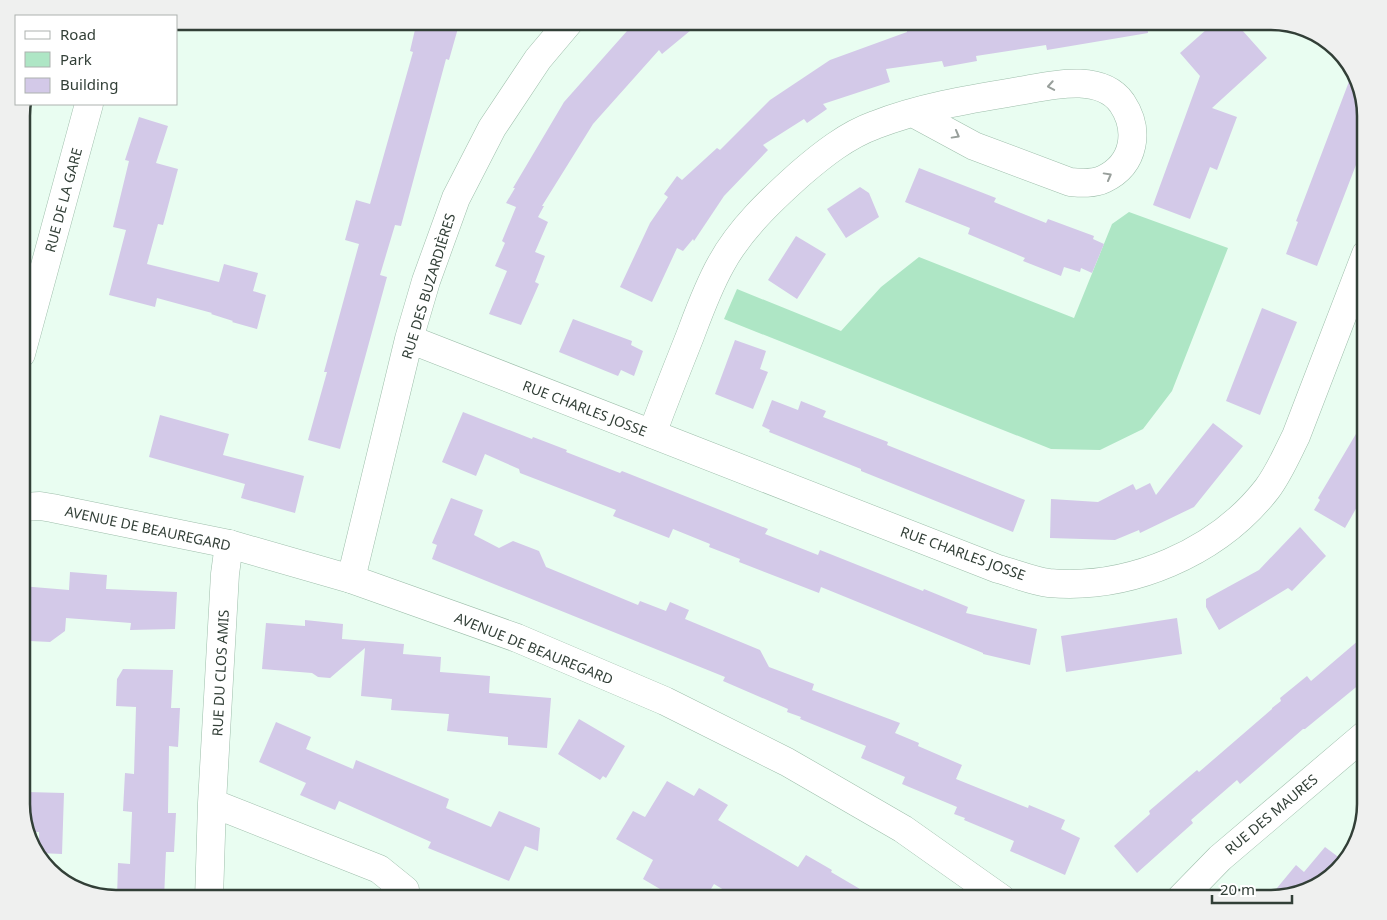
<svg xmlns="http://www.w3.org/2000/svg" width="1387" height="920" font-family="'Noto Sans',sans-serif">
  <style>
    .green { fill: #aee6c5 }
    .building { fill: #d3c9e8 }
    .lines { fill: none; stroke-linecap: round; stroke-linejoin: round }
    .street-casing { stroke: #9ebeab; stroke-width: 29 }
    .secondary-casing { stroke: #9ebeab; stroke-width: 29 }
    .street { stroke: #fff; stroke-width: 28 }
    .secondary { stroke: #fff; stroke-width: 28 }
    .oneway { stroke: #989f9b }
    .labels { text-anchor: middle; dominant-baseline: central; stroke-width: 4; stroke-linejoin: round; paint-order: stroke }
    .street-label { font-size: 14px; fill: #323f37; stroke: #fff }
    .rim { fill: none; stroke: #323f37; stroke-width: 2.5 }
  </style>
  <rect width="100%" height="100%" fill="#e9fdf1"/>
  <!-- green -->
  <path class="green" d="M1129,212L1228,248L1172,391L1143,429L1100,450L1051,449L724,319L737,289L841,331L881,287L919,257L1074,318L1112,224Z"/>
  <!-- building -->
  <path class="building" d="M417,21H460L449,60L446,59L401,226L395,225L380,275L387,277L340,449L308,440L327,372H324L359,244L345,240L356,200L370,204L413,52L410,51Z
    M638,21H702L662,54L659,50L593,124L542,206H544L538,217L548,222L535,252L545,256L535,282L539,284L521,325L489,314L507,271L495,266L505,243L502,241L516,207L506,203L515,188H513L564,102L627,31Z
    M907,21H1147L1148,33L1047,50L1046,45L976,56L977,61L944,67L942,61L886,69L890,82L823,104L827,109L807,123L804,119L763,145L768,150L724,196L694,241L693,239L683,251L677,248L652,302L620,287L650,223L668,197L664,194L677,176L682,180L717,148L720,150L770,100L830,60L907,32Z
    M1216,21H1234L1267,58L1212,108L1237,117L1217,170L1210,167L1190,219L1153,205L1200,76L1180,53Z
    M1353,71L1356,74L1366,116V139L1317,266L1286,254L1298,222L1296,221Z
    M139,117L168,126L156,163L178,169L163,225L158,224L147,264L219,282L224,264L258,273L253,291L266,295L257,329L232,322L233,321L211,314L212,313L157,298L155,307L109,295L126,230L113,227L129,161L125,160Z
    M919,168L996,198L994,202L1046,223L1048,219L1094,236L1093,239L1104,244L1092,273L1081,268L1080,272L1064,267L1061,276L1023,261L1025,258L968,234L970,228L905,202Z
    M860,187L869,193L879,217L846,238L827,209Z
    M796,236L826,254L797,299L768,280Z
    M1262,308L1297,322L1260,415L1226,401Z
    M573,319L632,341L631,345L643,351L634,376L621,370L618,376L559,352Z
    M735,340L766,351L760,369L768,372L753,409L715,394Z
    M772,400L798,410L801,401L826,411L823,417L888,442L887,445L1025,500L1013,532L861,471V469L769,432L770,430L762,426Z
    M463,412L532,439L533,437L567,450L566,452L620,473L622,471L768,529L765,534L818,555L820,550L923,591L924,589L968,607L966,613L1037,629L1030,665L983,654V653L821,587L819,593L739,562L740,559L709,547L710,544L673,529L669,538L613,516L616,510L520,473L519,469L485,454L476,476L442,462Z
    M160,415L229,434L223,455L304,476L295,513L241,498L245,484L149,457Z
    M1366,417V491L1345,528L1314,510L1320,500L1318,498Z
    M1213,423L1243,446L1194,507L1140,533L1139,530L1115,540L1050,538L1051,499L1098,502L1133,484L1136,490L1150,483L1156,495Z
    M451,498L483,510L474,535L499,548L513,541L539,551L546,567L638,605L640,601L666,611L670,602L689,610L685,619L760,650L769,667L814,684L812,690L900,723L895,733L919,743L918,746L962,765L956,779L1028,808L1029,805L1065,820L1061,829L1080,838L1065,875L1010,851L1014,841L964,820L965,818L954,814L957,807L902,784L905,777L861,758L866,746L800,719L801,717L787,712L788,709L723,681L725,677L432,559L437,545L432,543Z
    M1300,527L1326,556L1292,591L1288,588L1219,630L1206,607V599L1259,570Z
    M70,572L107,575L106,589L177,592L175,629L130,630L131,623L66,618L65,631L50,642L30,641L21,624V586L69,590Z
    M1177,618L1182,654L1066,672L1061,636Z
    M305,620L343,624L342,639L404,644L403,654L441,657L440,672L490,676L489,693L551,698L547,748L508,745V737L447,731L449,714L391,710L392,699L361,696L365,648L330,678L318,677L312,673L262,669L266,623L305,626Z
    M1366,634V679L1305,729H1303L1240,784L1237,780L1191,820L1193,823L1137,873L1114,846L1150,814L1149,811L1197,770L1199,772L1272,709V708L1281,701L1280,698L1307,676L1311,681Z
    M123,669L173,670L171,708H180L178,747L169,746L168,813H176L174,852H166L164,899H117L118,863L130,864L132,812L123,811L125,773L134,774L136,707L116,706L117,679Z
    M579,719L625,746L606,778L603,776L600,780L558,754Z
    M276,722L311,737L306,749L353,769L356,760L449,799L446,808L491,827L499,811L540,828L538,851L525,846L509,881L428,848L431,842L339,801L335,810L300,795L306,783L259,762Z
    M667,781L694,796L699,788L728,805L718,820L798,867L806,855L832,870L831,872L877,899H739L714,884L705,899H677L643,879L653,860L616,839L633,811L645,817Z
    M27,792L64,793L62,854L39,853V832H28L26,826Z
    M1325,847L1345,862L1318,886L1268,899L1296,865L1304,872Z"/>
  <g class="lines">
    <defs>
      <path id="street" d="M409,339L998,569C1014,573 1032,581 1049,583C1130,590 1217,553 1267,489C1279,473 1287,454 1296,436L1366,254
        M652,434C664,401 677,369 690,336C699,312 708,287 721,264C740,229 771,200 800,174C822,155 847,135 875,125C921,107 971,99 1019,91C1049,86 1100,72 1122,103C1140,130 1135,164 1104,179C1094,184 1081,183 1070,182L974,146L913,113
        M351,579L409,339L426,281L456,198L492,128L538,59L570,21
        M212,803L379,869L405,890
        M209,899L212,803L225,574L229,544
        M1180,899L1220,858L1366,734"/>
      <path id="secondary" d="M21,354L89,104
        M23,507L40,506L52,508L229,544L351,579L517,638L665,701L787,762L903,829L1002,899"/>
    </defs>
    <!-- street casing -->
    <use href="#street" class="street-casing"/>
    <!-- secondary casing -->
    <use href="#secondary" class="secondary-casing"/>
    <!-- street -->
    <use href="#street" class="street"/>
    <!-- secondary -->
    <use href="#secondary" class="secondary"/>
  </g>
  <!-- one-way arrows -->
  <defs><path id="oneway-chevron" d="M-2-3.5L2.5 0L-2 3.5" fill="none" stroke-width="1.6" stroke-linecap="round" stroke-linejoin="round" transform="scale(1.25)"/></defs>
  <g class="oneway">
    <use href="#oneway-chevron" transform="translate(1051 86) rotate(170)"/>
    <use href="#oneway-chevron" transform="translate(956 135) rotate(29)"/>
    <use href="#oneway-chevron" transform="translate(1108 176) rotate(-29)"/>
  </g>
  <g class="labels">
    <!-- street labels -->
    <g class="street-label">
      <text transform="translate(63 200) rotate(-75)">RUE DE LA GARE</text>
      <text transform="translate(428 286) rotate(-73)">RUE DES BUZARDIÈRES</text>
      <text transform="translate(585 408) rotate(21)">RUE CHARLES JOSSE</text>
      <text transform="translate(148 528) rotate(12)">AVENUE DE BEAUREGARD</text>
      <text transform="translate(963 553) rotate(20)">RUE CHARLES JOSSE</text>
      <text transform="translate(534 648) rotate(22)">AVENUE DE BEAUREGARD</text>
      <text transform="translate(220 673) rotate(-87)">RUE DU CLOS AMIS</text>
      <text transform="translate(1271 814) rotate(-40)">RUE DES MAURES</text>
    </g>
  </g>
  <!-- crop -->
  <path d="M0 0H1387V920H0ZM116 30H1271A86 86 0 0 1 1357 116V804A86 86 0 0 1 1271 890H116A86 86 0 0 1 30 804V116A86 86 0 0 1 116 30Z" fill="#eff0ef" fill-rule="evenodd"/>
  <path class="rim" d="M116 30H1271A86 86 0 0 1 1357 116V804A86 86 0 0 1 1271 890H116A86 86 0 0 1 30 804V116A86 86 0 0 1 116 30Z"/>
  <!-- legend -->
  <rect x="15" y="15" width="162" height="90" fill="#ffffff" stroke="#adb2af"/>
  <rect x="25" y="31" width="25" height="8" fill="#ffffff" stroke="#adb2af"/>
  <text x="60" y="40" font-size="15" fill="#323f37">Road</text>
  <rect x="25" y="52" width="25" height="15" fill="#aee6c5" stroke="#adb2af"/>
  <text x="60" y="65" font-size="15" fill="#323f37">Park</text>
  <rect x="25" y="78" width="25" height="15" fill="#d3c9e8" stroke="#adb2af"/>
  <text x="60" y="90" font-size="15" fill="#323f37">Building</text>
  <!-- scale -->
  <path d="M1212 895v8h80v-8" fill="none" stroke="#323f37" stroke-width="2.5"/>
  <text x="1220" y="895" font-size="15" fill="#323f37" stroke="#ffffff" stroke-width="4" paint-order="stroke">20 m</text>
</svg>
